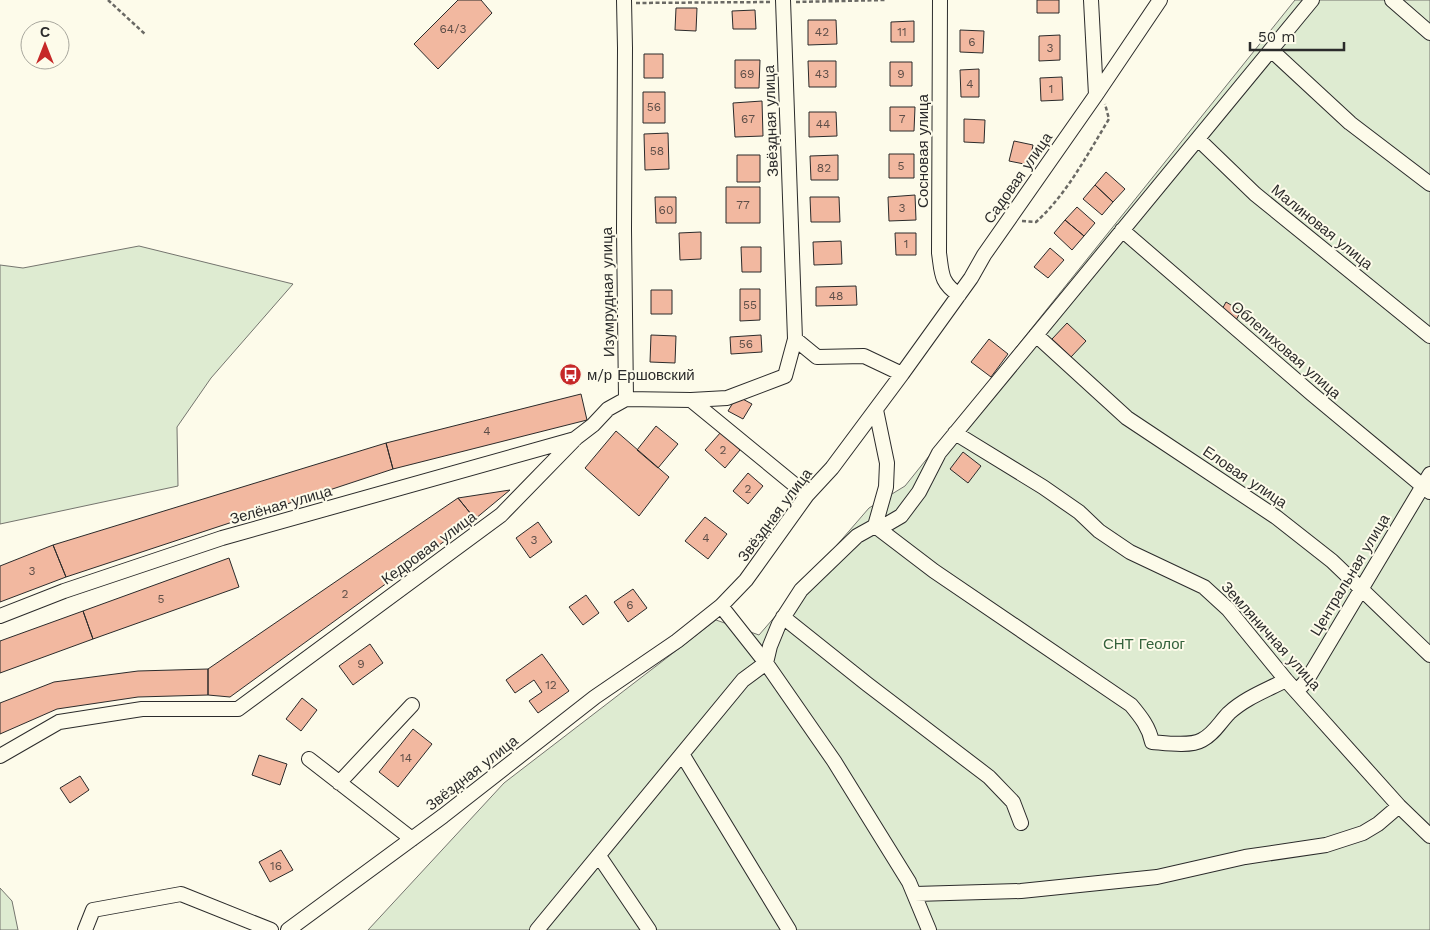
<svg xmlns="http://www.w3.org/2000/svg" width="1430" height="930" font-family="'Work Sans',sans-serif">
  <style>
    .green { fill: #deebd1; stroke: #74746e }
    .building { fill: #f2b8a0; stroke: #2b2b2b }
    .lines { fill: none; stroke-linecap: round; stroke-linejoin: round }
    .minor-casing { stroke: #2b2b2b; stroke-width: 16 }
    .path { stroke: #6a6964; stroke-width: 2.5; stroke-dasharray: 4 2.5; stroke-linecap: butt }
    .minor { stroke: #fdfbea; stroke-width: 14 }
    .labels { text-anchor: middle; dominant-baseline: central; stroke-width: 4; stroke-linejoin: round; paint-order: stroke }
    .number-label { font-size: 12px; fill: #5d4e48 }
    .street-label { font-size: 15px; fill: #2b2b2b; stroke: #fdfbea }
    .poi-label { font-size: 15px; fill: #2b2b2b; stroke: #fdfbea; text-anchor: start }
    .park-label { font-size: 15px; fill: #34623c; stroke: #fdfbea }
  </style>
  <rect width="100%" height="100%" fill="#fdfbea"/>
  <!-- green -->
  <path class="green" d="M1295,0H1430V930H368L504,783L716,620L759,635L869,508L905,486Z
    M139,246L293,284L211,378L177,427L178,486L0,524V265L23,268Z
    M0,888L12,901L18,930H0Z"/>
  <!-- building -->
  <path class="building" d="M458,0H481L492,13L438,69L414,44Z
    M1037,0H1059V13H1037Z
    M676,8H697L696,31L675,30Z
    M755,10L756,29H733L732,11Z
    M808,20H836L837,44L808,45Z
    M914,21V42H891V22Z
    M960,30L984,31L983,53L960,52Z
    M1060,35V60L1039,61V36Z
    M644,54H663V78H644Z
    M735,60H760L759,88H735Z
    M808,61H836V87H809Z
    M890,62H912V86H890Z
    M979,69V97H961L960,70Z
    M1062,77L1063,100L1041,101L1040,78Z
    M643,92H665V123H643Z
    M762,101L763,136L735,137L733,103Z
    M890,107H915L914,131H890Z
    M809,112H836L837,136L809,137Z
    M964,119L985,120L984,143L964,142Z
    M668,133L669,169L645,170L644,134Z
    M1014,141L1033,145L1029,165L1009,161Z
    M889,154H914V178H889Z
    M737,155H760V182H737Z
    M838,155V180H811L810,156Z
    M1106,172L1125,189L1113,202L1095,185Z
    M1095,185L1113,202L1102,215L1083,199Z
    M726,187H760V223H726Z
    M915,195L916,220L889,221L888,197Z
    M655,197H676V223H656Z
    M810,197H839L840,222H811Z
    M1077,207L1095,223L1084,236L1065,220Z
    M1065,220L1084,236L1072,250L1054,233Z
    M701,232V259L680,260L679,233Z
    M895,233H916V255H896Z
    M841,241L842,264L814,265L813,242Z
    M741,247H761V272H742Z
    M1050,248L1064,260L1048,278L1034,267Z
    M856,286L857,305L816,306V287Z
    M740,289H760V320L740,321Z
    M651,290H672V314H651Z
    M1226,302L1241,311L1235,322L1220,313Z
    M1067,323L1086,341L1071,357L1052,339Z
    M651,335L676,336L675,363L650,362Z
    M761,335L762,352L731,354L730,337Z
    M989,339L1008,354L991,377L971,362Z
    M581,394L587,420L393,469L386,443Z
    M737,396L752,404L743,419L728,411Z
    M656,426L678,444L658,468L637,450Z
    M616,431L669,477L639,516L585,468Z
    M721,432L740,450L725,468L705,450Z
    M386,443L393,469L66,577L53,545Z
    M963,452L981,466L968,483L950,469Z
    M748,473L763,486L748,504L733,491Z
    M510,490L475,519L458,498Z
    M458,498L475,519L230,697L208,695V669Z
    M705,517L727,534L708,559L685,541Z
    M538,522L552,542L530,558L516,538Z
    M53,545L66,577L0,602V566Z
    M229,558L239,587L93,639L83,611Z
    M633,589L647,608L628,622L614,602Z
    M586,595L599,613L583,625L569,607Z
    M83,611L93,639L0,673V641Z
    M370,644L383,663L353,685L339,666Z
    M542,654L569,691L538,713L529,701L542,692L534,680L515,693L506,680Z
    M208,669V695L138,697L57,709L0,734V703L54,682L138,671Z
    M302,698L317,710L301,731L286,719Z
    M413,729L432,744L398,787L379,772Z
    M259,755L287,764L280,785L252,775Z
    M80,776L89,790L70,803L60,788Z
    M281,850L293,870L270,882L259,862Z"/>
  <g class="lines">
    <defs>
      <path id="minor" d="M624,0L625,48L624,229L626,399
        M940,0L939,253C942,273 940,282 959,295
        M1091,0L1096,95
        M1392,0L1430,33
        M1271,50L1350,123L1430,184
        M1198,139L1255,194L1430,336
        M1122,230L1312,394L1430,492
        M1036,335L1127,418L1276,517L1332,561L1430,655
        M902,374L971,278L984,255L1096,95L1160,0
        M691,400L727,398L785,376L795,339
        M876,410L887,463L886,487L875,526L934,571L1131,705C1141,717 1149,727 1152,742C1165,743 1190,747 1202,740C1214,734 1220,722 1229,713C1245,698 1267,690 1286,680
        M955,433L1043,487L1079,512L1099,531L1130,552L1204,587L1228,609L1286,680L1399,806L1430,836
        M721,606L766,663L834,761L909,882L929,930
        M0,616L64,591L222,538L575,439
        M783,617L867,684L989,777L1013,802L1021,823
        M1297,691L1307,680L1430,474
        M682,754L789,930
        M0,756L59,722L142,709H238L501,515L576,438L593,425L608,409L626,399L691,400L807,495
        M309,759L412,839
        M339,783L412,705
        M599,856L649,930
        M915,894L1021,891L1157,877L1245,857L1326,845L1363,833L1378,824L1399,806
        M85,930L93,910L181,894L271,930
        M288,930L443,816L595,697L677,641L721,606L746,580L807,495L832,468L902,374L864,356L817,357L795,339L783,0
        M537,930L743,680L766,663L770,646L779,624L801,590L857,536L875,526L889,523L901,516L919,492L939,453L1312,0"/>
    </defs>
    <!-- minor casing -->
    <use href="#minor" class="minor-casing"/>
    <!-- path -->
    <path class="path" d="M108,0L146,35
      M796,2L886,0
      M636,3L771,2
      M1022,221L1036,222C1067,194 1087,155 1109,119L1105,104"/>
    <!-- minor -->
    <use href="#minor" class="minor"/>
  </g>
  <!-- icons -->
  <defs>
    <symbol id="bus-disc" viewBox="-11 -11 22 22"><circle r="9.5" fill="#c62828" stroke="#fdfbea"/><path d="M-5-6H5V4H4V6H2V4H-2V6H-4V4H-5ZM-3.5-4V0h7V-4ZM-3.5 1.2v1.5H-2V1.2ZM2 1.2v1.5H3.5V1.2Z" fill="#fff"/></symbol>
  </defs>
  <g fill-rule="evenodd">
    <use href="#bus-disc" x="558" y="362" width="25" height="25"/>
  </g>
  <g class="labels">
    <!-- number labels -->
    <g class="number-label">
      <text x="453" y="29">64/3</text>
      <text x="822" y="32">42</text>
      <text x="902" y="32">11</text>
      <text x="972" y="42">6</text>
      <text x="1050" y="48">3</text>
      <text x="747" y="74">69</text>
      <text x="822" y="74">43</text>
      <text x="901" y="74">9</text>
      <text x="970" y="84">4</text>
      <text x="1051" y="89">1</text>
      <text x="654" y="107">56</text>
      <text x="748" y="119">67</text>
      <text x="902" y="119">7</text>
      <text x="823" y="124">44</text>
      <text x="657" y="151">58</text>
      <text x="901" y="166">5</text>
      <text x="824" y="168">82</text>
      <text x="743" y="205">77</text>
      <text x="902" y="208">3</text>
      <text x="666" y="210">60</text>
      <text x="906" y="244">1</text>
      <text x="836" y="296">48</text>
      <text x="750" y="305">55</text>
      <text x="746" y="344">56</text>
      <text x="487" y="431">4</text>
      <text x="723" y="450">2</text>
      <text x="748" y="489">2</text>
      <text x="706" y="538">4</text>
      <text x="534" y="540">3</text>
      <text x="32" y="571">3</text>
      <text x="345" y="594">2</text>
      <text x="161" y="599">5</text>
      <text x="630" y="605">6</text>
      <text x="361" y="664">9</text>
      <text x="551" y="685">12</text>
      <text x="406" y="758">14</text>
      <text x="276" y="866">16</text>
    </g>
    <!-- street labels -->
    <g class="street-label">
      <text transform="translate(771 121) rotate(-92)">Звёздная улица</text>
      <text transform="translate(923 151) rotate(-90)">Сосновая улица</text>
      <text transform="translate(1018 178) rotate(-55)">Садовая улица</text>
      <text transform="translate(1322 227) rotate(39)">Малиновая улица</text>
      <text transform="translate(608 292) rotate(-91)">Изумрудная улица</text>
      <text transform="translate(1286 350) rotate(41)">Облепиховая улица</text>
      <text transform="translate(1245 477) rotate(34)">Еловая улица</text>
      <text transform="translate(281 505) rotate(-16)">Зелёная улица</text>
      <text transform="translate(775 515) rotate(-53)">Звёздная улица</text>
      <text transform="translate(429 548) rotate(-36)">Кедровая улица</text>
      <text transform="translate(1350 575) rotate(-59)">Центральная улица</text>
      <text transform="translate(1271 636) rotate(48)">Земляничная улица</text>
      <text transform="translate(472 773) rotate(-38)">Звёздная улица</text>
    </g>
    <!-- poi labels -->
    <g class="poi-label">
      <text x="587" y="375">м/р Ершовский</text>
    </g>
    <!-- park labels -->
    <g class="park-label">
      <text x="1144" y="644">СНТ Геолог</text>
    </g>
  </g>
  <!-- north arrow -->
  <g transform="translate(45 45)"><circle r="24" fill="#fdfbea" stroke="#a9a89e"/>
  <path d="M0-4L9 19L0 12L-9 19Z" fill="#c62828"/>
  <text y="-8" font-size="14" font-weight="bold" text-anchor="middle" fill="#2b2b2b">С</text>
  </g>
  <!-- scale -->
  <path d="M1250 42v8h94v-8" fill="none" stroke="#2b2b2b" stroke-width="2.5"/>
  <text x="1258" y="42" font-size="15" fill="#2b2b2b" stroke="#fdfbea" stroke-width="4" paint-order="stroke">50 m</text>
</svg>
